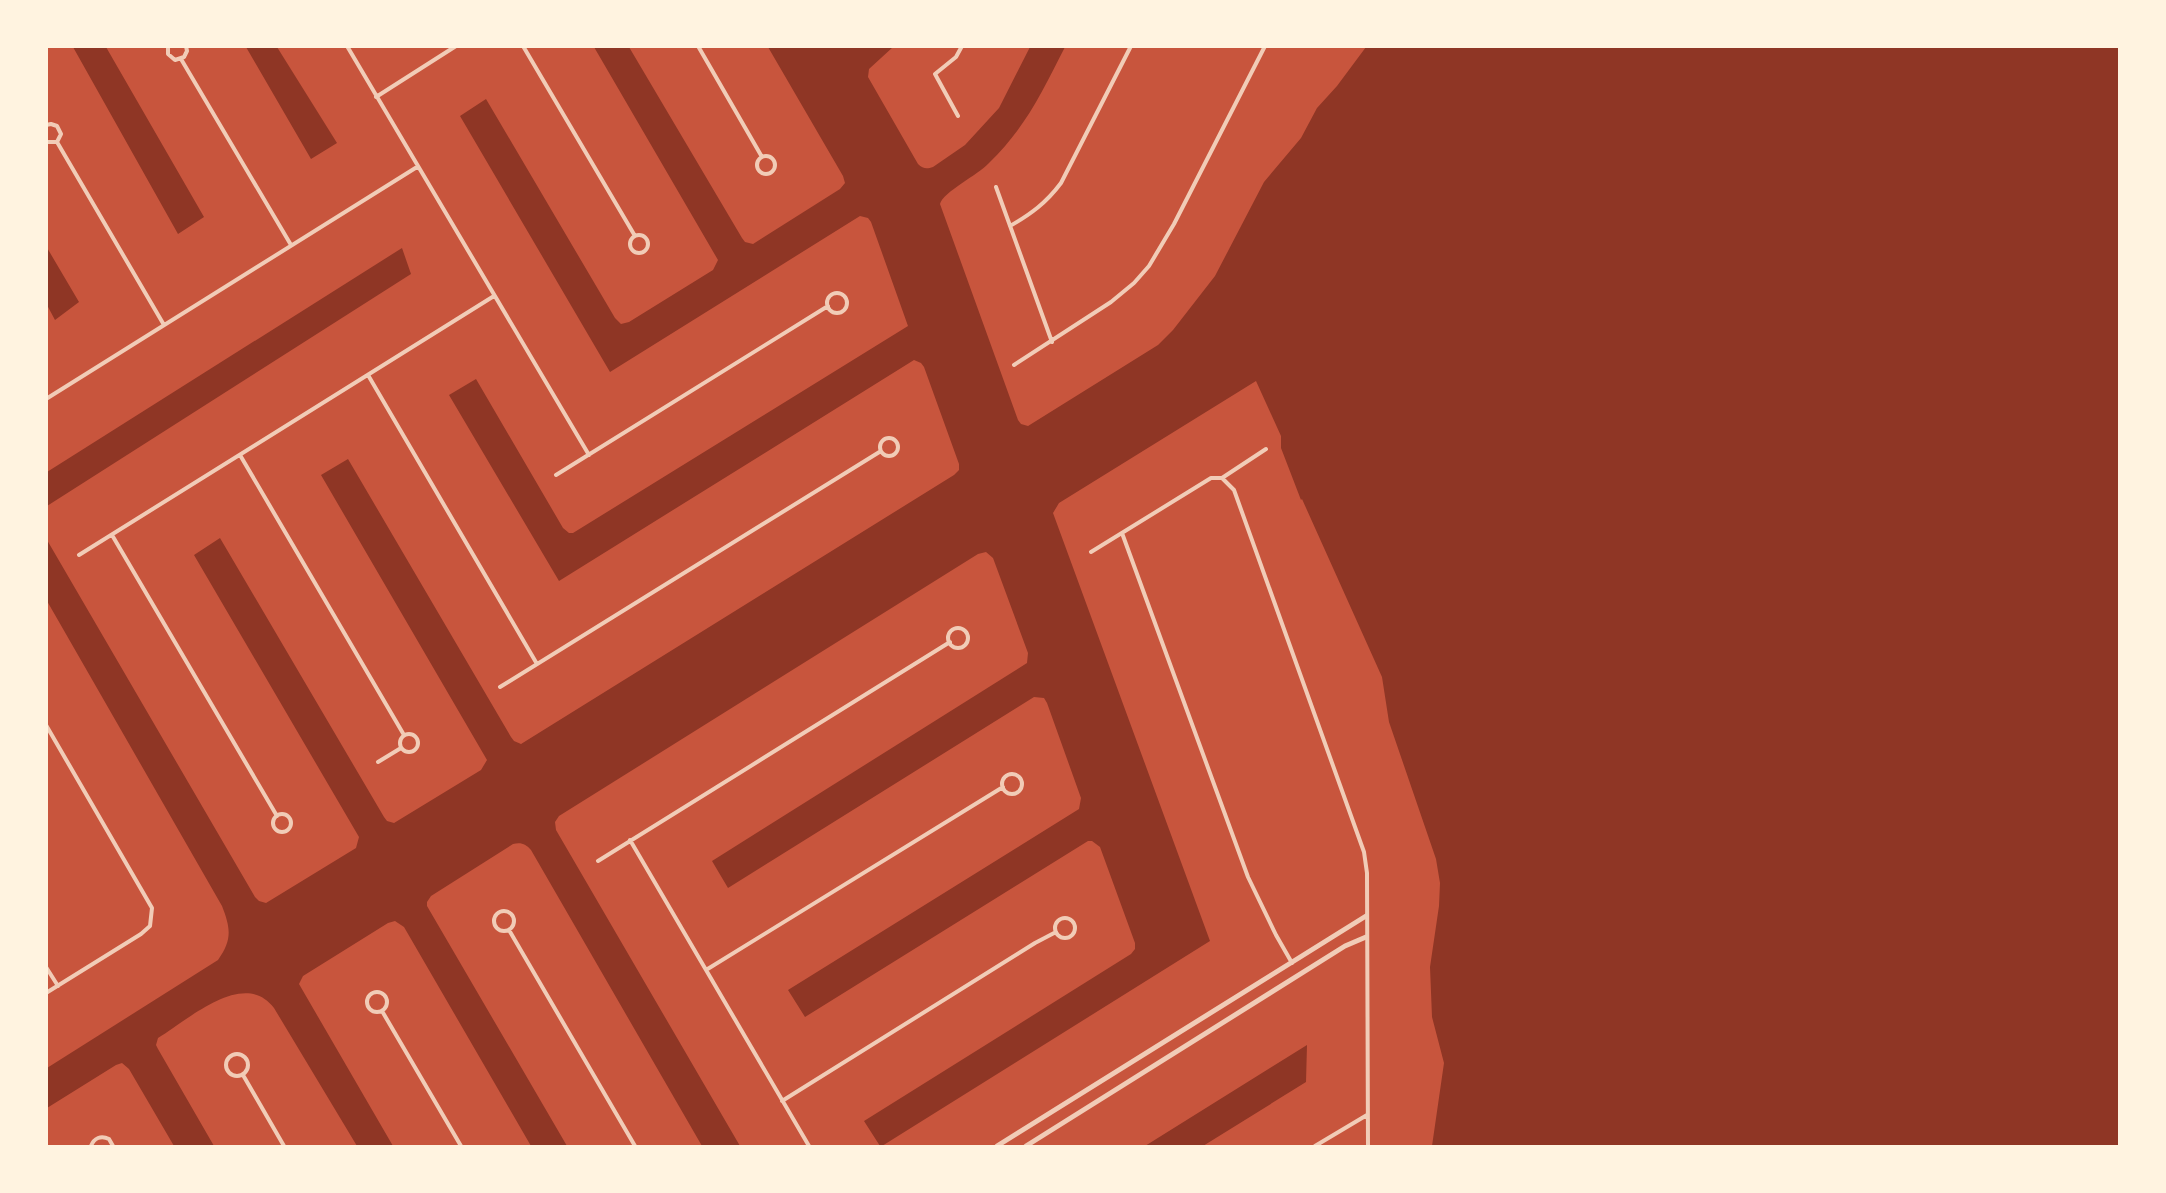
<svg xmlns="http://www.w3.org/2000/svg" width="2166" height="1193" font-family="Rubik,sans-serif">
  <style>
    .water { fill: #8f3625 }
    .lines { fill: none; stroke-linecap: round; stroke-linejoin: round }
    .minor { stroke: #f1ccb7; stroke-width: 4 }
    .tertiary { stroke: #f1ccb7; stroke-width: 5 }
  </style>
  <rect width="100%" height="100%" fill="#c8553d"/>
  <!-- water -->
  <path class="water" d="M73,47H106L204,217L178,234Z
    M246,47H277L337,143L311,159Z
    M594,47H629L742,238L745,242L753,244L840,189L845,183L843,176L768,47H893L869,69L868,77L918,164C923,169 927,169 933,167L965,145L999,108L1030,47H1065C1042,92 1026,127 989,163C978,175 943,192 940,204L1018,420L1021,424L1028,426L1158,345L1173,330L1215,276L1264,182L1301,138L1317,108L1337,86L1366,47H2119V1146H1432L1444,1063L1432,1017L1430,967L1439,906L1440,883L1436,859L1389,722L1382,677L1302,499L1301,500L1281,448V436L1256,381L1059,503L1053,513L1210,941L882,1146H880L864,1121L1131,954L1135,949V943L1100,847L1092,841H1088L805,1017L788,990L1079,809L1081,798L1047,703L1044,698L1034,697L728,888L712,861L1027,663L1028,653L993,558L986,552L978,554L559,816L555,822L556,830L740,1146H702L531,850C526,844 521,842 513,844L431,896L427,902V906L567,1146H531L404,927L395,921L388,923L303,976L299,984L393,1146H357L274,1008C244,968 188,1020 158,1038L156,1045L158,1049L214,1146H174L129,1069L122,1063L116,1065L47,1108V1068L218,960C232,940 231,929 222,906L47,601V540L255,897L259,901L266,903L356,848L359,837L194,555L220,538L384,817L387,821L394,823L481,770L487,760L321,475L348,459L511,737L514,741L521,744L954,475L959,470V464L924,367L921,363L914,360L559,581L449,395L476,379L563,528L569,533H573L908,326L871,222L868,218L860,216L610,372L460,116L486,99L615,318L621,324L629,322L713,270L718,260Z
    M46,246L79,302L55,320L47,305Z
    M402,248L411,274L47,506V472Z
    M1307,1045L1306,1082L1203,1146H1145Z"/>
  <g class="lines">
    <!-- minor -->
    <path class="minor" d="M168,46V54L175,60L184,57L187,51L186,46
      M347,46L589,455
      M523,46L635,236
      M698,46L762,157
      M181,59L291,245
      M376,97L456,46
      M958,116L935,74L956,57L962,46
      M46,125L51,124L57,126L61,134L57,142H46
      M57,142L164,325
      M757 165a9 9 0 1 1 18 0a9 9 0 1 1-18 0Z
      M996,187L1052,342
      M1010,226C1031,214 1046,203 1061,183L1131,46
      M630 244a9 9 0 1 1 18 0a9 9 0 1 1-18 0Z
      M827 303a10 10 0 1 1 20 0a10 10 0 1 1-20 0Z
      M1014,365L1111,302L1134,283L1149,266L1174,224L1265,46
      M368,375L537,664
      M46,399L417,167
      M880 447a9 9 0 1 1 18 0a9 9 0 1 1-18 0Z
      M240,455L404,735
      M556,475L828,306
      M1222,478L1234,490L1364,852L1367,873L1368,1146
      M1122,533L1248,877L1276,935L1292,963
      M112,535L277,816
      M1091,552L1211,478H1222L1266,449
      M79,555L494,296
      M948 638a10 10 0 1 1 20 0a10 10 0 1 1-20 0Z
      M500,687L881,451
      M46,725L152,908L150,926L141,934L46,993
      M400 743a9 9 0 1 1 18 0a9 9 0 1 1-18 0Z
      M378,762L401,748
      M1002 784a10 10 0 1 1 20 0a10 10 0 1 1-20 0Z
      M273 823a9 9 0 1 1 18 0a9 9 0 1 1-18 0Z
      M630,840L809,1146
      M598,861L950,642
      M494 921a10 10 0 1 1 20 0a10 10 0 1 1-20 0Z
      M1055 928a10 10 0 1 1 20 0a10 10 0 1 1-20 0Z
      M509,930L635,1146
      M46,967L58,986
      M706,970L1003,787
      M367 1002a10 10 0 1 1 20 0a10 10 0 1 1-20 0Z
      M382,1011L461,1146
      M226 1065a11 11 0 1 1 22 0a11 11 0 1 1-22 0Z
      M243,1075L284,1146
      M782,1101L1035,943L1056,932
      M91,1146C94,1138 101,1135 109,1139L113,1146
      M1315,1146L1367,1115"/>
    <!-- tertiary -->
    <path class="tertiary" d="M997,1146L1366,916
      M1026,1146L1345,946L1366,937"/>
  </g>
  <!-- border -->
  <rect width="2166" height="1193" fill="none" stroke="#fff3e0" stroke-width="96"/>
</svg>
